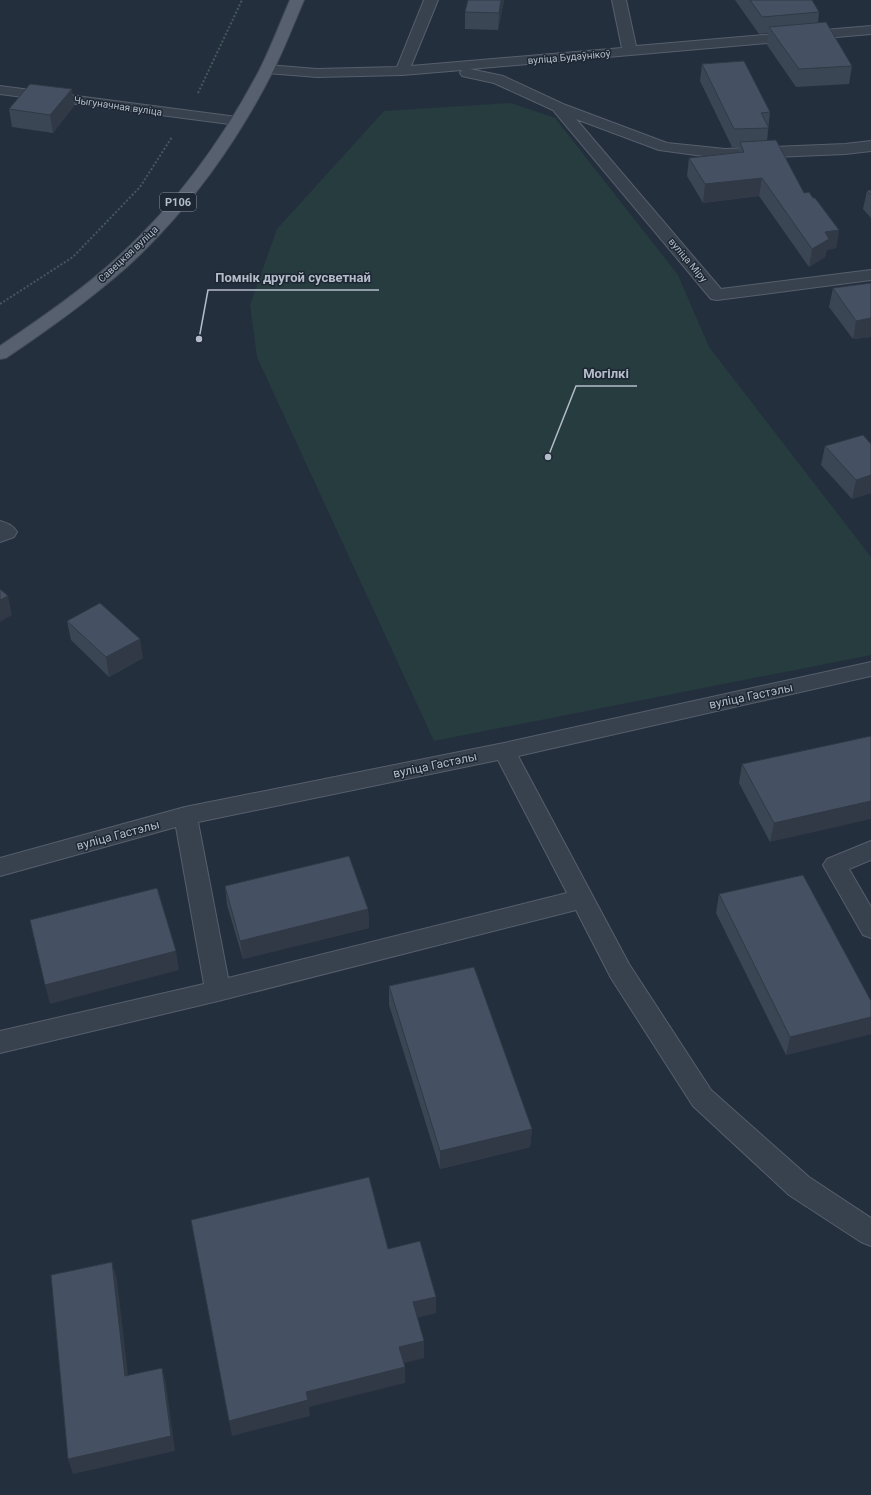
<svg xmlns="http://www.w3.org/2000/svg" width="871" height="1495" font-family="Roboto,sans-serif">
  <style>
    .green { fill: #263c3f }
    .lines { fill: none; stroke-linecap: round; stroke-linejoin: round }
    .minor-casing { stroke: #565f6c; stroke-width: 2 }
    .major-casing { stroke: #414a57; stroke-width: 2 }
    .path { stroke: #44595c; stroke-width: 2; stroke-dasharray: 2 2; stroke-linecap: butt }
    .minor { fill: #38414e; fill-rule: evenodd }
    .major { fill: #56606e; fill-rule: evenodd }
    .wall { fill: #3b4654 }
    .shaded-wall { fill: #303945 }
    .building { fill: #455162; stroke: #303945 }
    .labels { text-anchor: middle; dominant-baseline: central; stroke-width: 3; stroke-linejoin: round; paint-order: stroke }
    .far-street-label { font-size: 10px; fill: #b4bcc9; stroke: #1d2633 }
    .shield { fill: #1d2633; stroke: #878f9c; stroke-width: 1 }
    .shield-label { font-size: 11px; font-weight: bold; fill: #b4bcc9 }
    .street-label { font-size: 12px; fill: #b4bcc9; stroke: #1d2633 }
    .leader { fill: none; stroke: #b4bcc9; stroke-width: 1.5 }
    .callout-dot { fill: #b4bcc9; stroke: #1d2633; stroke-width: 1.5 }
    .callout-label { font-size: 13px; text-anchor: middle; font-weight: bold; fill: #b4bcc9; stroke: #1d2633; stroke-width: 3; stroke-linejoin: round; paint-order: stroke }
  </style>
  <rect width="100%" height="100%" fill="#242f3e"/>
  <!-- green -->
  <path class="green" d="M511,103L555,118L678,275L709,347L871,557V655L434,741L257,357L250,305L277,229L384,111Z"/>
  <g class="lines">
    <defs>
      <path id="minor" d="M424,0H438L411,66L622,48L612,0H626L636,46L871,26V34L470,69L503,76L563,104L667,143L725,149L845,144L871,141V151L845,154L725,159L659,150L576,119L721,289L871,270V280L717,300L711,299L553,110L494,83L462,76L460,73L462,70L402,75L317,77L267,73L262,72L260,69L262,66L267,65L317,69L397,67Z
        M0,86L237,117L242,118L244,121L242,124L237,125L0,94Z
        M0,521C7,523 13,525 17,532L14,537L0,542Z
        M871,662V676L518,756L629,964L711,1090L809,1177L871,1218V1246L861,1242L789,1195L693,1106L611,978L576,910L218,1001L0,1053V1031L204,984L176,827L0,876V858L185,807L504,743ZM498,760L567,893L228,978L198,822Z
        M871,841V860L849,869L871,907V938L863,935L823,865L827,859Z"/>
      <path id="major" d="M290,0H304C294,23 285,47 274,69C238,141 188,211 129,265C91,299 49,329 6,358L0,359V346C41,318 82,290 118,257C176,204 224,138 260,69C271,47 280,23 290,0Z"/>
    </defs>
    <!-- minor casing -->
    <use href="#minor" class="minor-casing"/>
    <!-- major casing -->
    <use href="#major" class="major-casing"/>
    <!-- path -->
    <path class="path" d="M198,93L242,0
      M0,304L73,257L140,187L172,137"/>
    <!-- minor -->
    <use href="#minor" class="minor"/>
    <!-- major -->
    <use href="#major" class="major"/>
  </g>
  <!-- wall -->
  <path class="wall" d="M468,0H504L498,30L465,29V12Z
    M735,0H812L819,12L818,23L852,66L849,84L796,87L767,45L768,33L759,34Z
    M702,64L770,112L767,141L804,193L813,198L839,230L836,248L827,250L825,257L809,267L759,196L703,203L687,176L689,158L739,152V147H732L700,81Z
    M74,106L53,133L12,127L9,109Z
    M871,190V218L863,209L867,191Z
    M871,283V337L853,339L829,307L833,288Z
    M871,444V493L852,499L821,465L825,446Z
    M67,621L143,658L109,677L71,640Z
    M871,736L770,842L739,783L742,764Z
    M225,886L368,909L369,928L243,959L227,905Z
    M719,894L871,1001V1034L786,1055L716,913Z
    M389,986L532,1129L530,1147L440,1169L389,1005Z"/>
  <!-- shaded-wall -->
  <path class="shaded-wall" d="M501,0H504L498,30L499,13Z
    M72,89L74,106L53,133L50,115Z
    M762,178L759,196L703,203L705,184Z
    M839,230L836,248L827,250L825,257L809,267L812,249L825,232Z
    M871,318V337L853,339L856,321Z
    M871,475V493L852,499L856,480Z
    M8,596L12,615L0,622V600Z
    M140,639L143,658L109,677L106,657Z
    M871,801V819L770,842L774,823Z
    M368,909L369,928L243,959L240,941Z
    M176,951L179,970L50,1004L45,985Z
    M871,1017V1034L786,1055L790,1037Z
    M532,1129L530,1147L440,1169V1151Z
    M112,1262L117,1279L130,1392L125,1376Z
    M436,1297V1313L413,1319V1302Z
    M424,1341V1358L400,1364L399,1347Z
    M405,1367V1383L309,1407L310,1416L232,1436L229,1421L306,1392Z
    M162,1368L166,1384L175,1451L73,1474L68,1459Z"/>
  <!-- building -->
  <path class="building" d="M468,0H501L499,13L465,12Z
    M750,0H812L819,12L762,17Z
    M826,22L852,66L799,69L769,27Z
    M744,61L770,112L761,113L769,128L734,129L702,64Z
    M30,84L72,89L50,115L9,109Z
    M776,140L804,193L809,192L813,198H815L839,230L825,232L829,239L812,249L762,178L705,184L689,158L744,152L740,142Z
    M871,190V195L867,191Z
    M871,283V318L856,321L833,288Z
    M863,435L871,444V475L856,480L825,446Z
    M0,589L8,596L0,600Z
    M100,603L140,639L106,657L67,621Z
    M871,736V801L774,823L742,764Z
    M349,856L368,909L240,941L225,886Z
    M803,875L871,1001V1017L790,1037L719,894Z
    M157,888L176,951L45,985L30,920Z
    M474,967L532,1129L440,1151L389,986Z
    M369,1177L388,1249L420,1241L436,1297L413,1302L424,1341L399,1347L405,1367L306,1392L308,1400L229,1421L191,1220Z
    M112,1262L125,1376L162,1368L171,1436L68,1459L51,1275Z"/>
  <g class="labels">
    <!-- far-street labels -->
    <g class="far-street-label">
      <text transform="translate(569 57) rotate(-5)">вуліца Будаўнікоў</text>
      <text transform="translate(118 106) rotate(8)">Чыгуначная вуліца</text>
      <text transform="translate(128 254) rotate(-43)">Савецкая вуліца</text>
      <text transform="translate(688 260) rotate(50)">вуліца Міру</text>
    </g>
    <!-- shield labels -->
    <rect class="shield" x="160" y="193" width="36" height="18" rx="3"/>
    <g class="shield-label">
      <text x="178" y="202">Р106</text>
    </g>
    <!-- street labels -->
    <g class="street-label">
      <text transform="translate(751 696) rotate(-12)">вуліца Гастэлы</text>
      <text transform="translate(435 765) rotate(-12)">вуліца Гастэлы</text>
      <text transform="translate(118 835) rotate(-15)">вуліца Гастэлы</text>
    </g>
  </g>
  <!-- callouts -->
  <path class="leader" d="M199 339L208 290H379M548 457L576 386H637"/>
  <g class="callout-dot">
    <circle cx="199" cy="339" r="4"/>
    <circle cx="548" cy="457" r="4"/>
  </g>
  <g class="callout-label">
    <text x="293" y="282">Помнік другой сусветнай</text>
    <text x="606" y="378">Могілкі</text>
  </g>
</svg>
